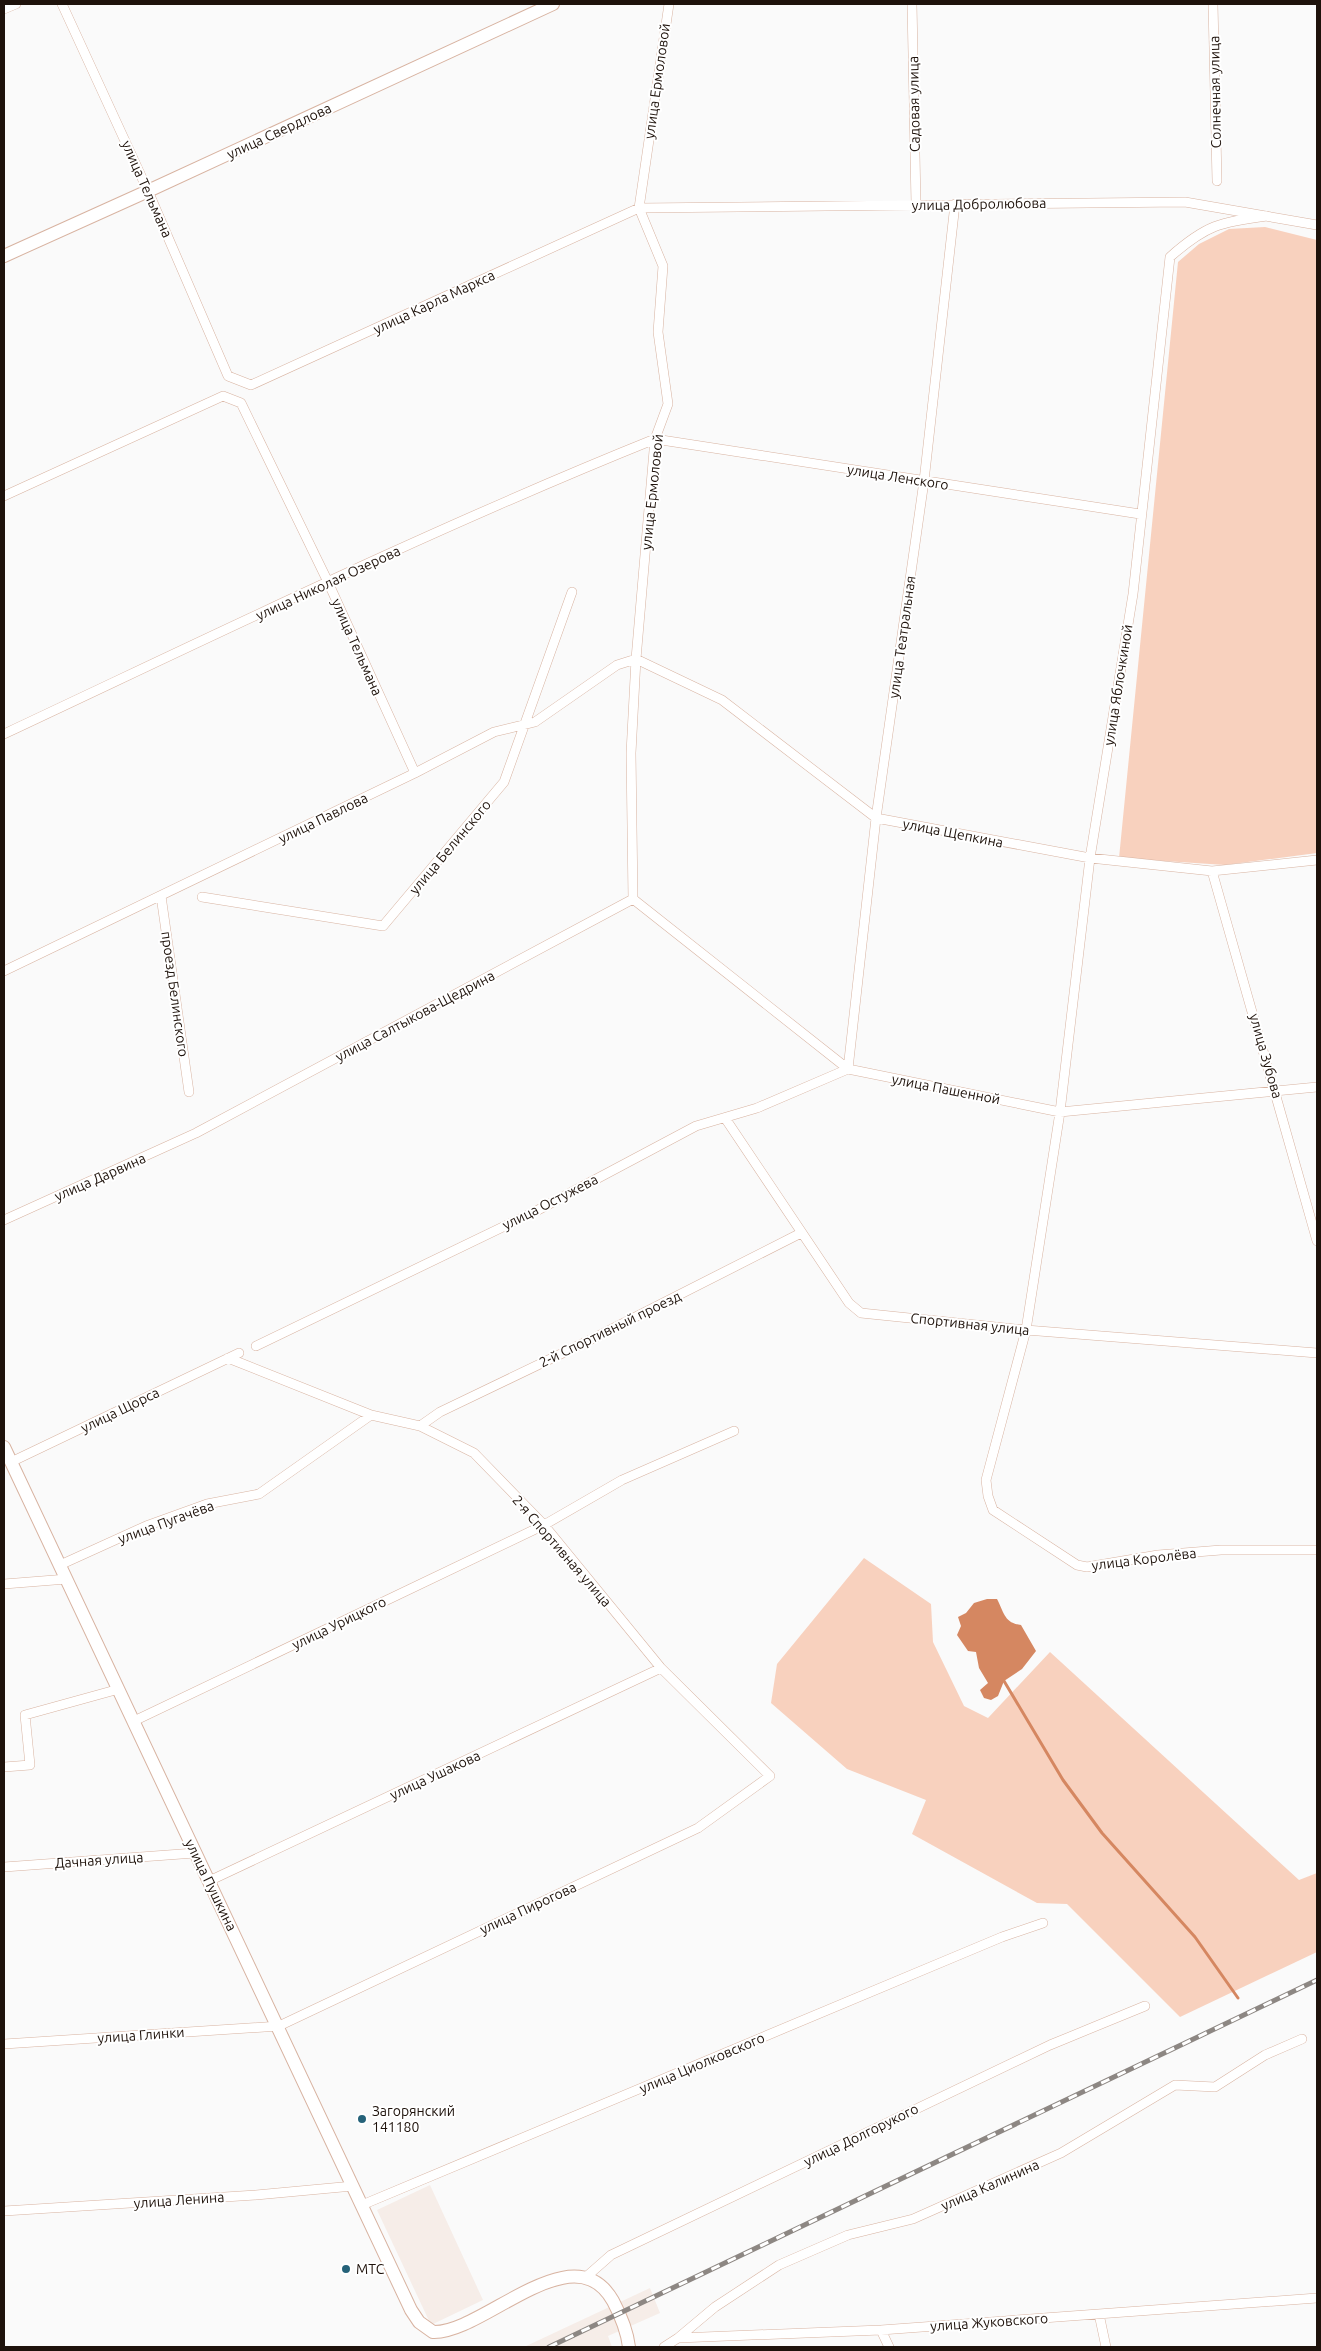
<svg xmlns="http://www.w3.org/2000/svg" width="1321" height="2351" font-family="Ubuntu,sans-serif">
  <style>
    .built { fill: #f6ede8 }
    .green { fill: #f8d1be }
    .water { fill: #d58761 }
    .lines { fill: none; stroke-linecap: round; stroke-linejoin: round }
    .stream { stroke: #d58761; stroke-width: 3 }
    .street-casing { stroke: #d8b3a1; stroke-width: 10 }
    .secondary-casing { stroke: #d8b3a1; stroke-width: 14 }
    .street { stroke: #fff; stroke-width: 9 }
    .secondary { stroke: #fff; stroke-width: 12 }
    .rail-casing { stroke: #8d8783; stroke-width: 5 }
    .rail { stroke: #fff; stroke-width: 3; stroke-dasharray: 9; stroke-linecap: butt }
    .poi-dot { fill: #256279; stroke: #fff; stroke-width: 2 }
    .labels { text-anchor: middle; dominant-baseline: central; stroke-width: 4; stroke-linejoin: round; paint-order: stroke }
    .street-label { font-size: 14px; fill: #1e120b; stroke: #fff }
    .poi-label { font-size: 14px; fill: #1e120b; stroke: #fff; text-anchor: start }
  </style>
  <rect width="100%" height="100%" fill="#fafafa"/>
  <!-- built -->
  <path class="built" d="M430,2185L483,2300L431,2325L377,2210Z
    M650,2288L660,2313L608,2336L612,2347H524Z"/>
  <!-- green -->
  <path class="green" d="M1265,227L1317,240V853L1225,865L1119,858L1178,262L1199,244L1229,229Z
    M864,1558L931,1604L933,1642L964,1706L988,1718L1050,1652L1299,1880L1317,1873V1952L1180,2017L1067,1904L1037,1903L912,1834L926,1800L847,1769L771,1703L777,1664Z"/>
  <!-- water -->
  <path class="water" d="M987,1599H997C1004,1612 1004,1623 1021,1625L1036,1651L1022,1669L1004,1681L998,1696L991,1700L984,1698L980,1690L988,1683L979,1668L976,1652L968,1651L957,1635L961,1626L958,1617L966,1613L974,1603Z"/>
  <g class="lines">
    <!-- stream -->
    <path class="stream" d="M1004,1681L1063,1780L1102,1833L1195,1937L1238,1998"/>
    <defs>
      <path id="street" d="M62,4L148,191L228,376L251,385L639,208L1185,202L1317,225
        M912,4L916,204
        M1213,4L1217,181
        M4,9L16,4
        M1267,216C1220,222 1206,225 1170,257L1133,594L1090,858L1060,1112L1026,1330L986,1480L988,1496L993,1510L1077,1565L1087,1567L1158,1555L1221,1550H1317
        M4,496L223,396L241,403L328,582L415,773
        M636,659L722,700L876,818L1090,858L1212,871L1317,860
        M4,734C219,633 434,528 655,439L1140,514
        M1212,871L1317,1241
        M161,896L189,1092
        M202,897L383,926L504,782L572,592
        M633,899L631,753L636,659L655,439L668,404L658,332L663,266L639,208L669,4
        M633,899L848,1069L1060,1112L1317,1087
        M4,971L415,773L494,732L535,722L617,665L636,659
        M725,1118L849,1303L861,1313L1026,1330L1317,1353
        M4,1220L196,1133L633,899
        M256,1346L538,1210L696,1126L757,1108L848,1069L876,818L924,481L955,204
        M420,1426L440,1412L592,1339L801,1233
        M11,1462L239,1353
        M60,1565L146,1526L207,1504L259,1494L371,1415
        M4,1584L67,1579
        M134,1721L544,1525L622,1480L734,1431
        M4,1767L30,1765L25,1715L119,1689
        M4,1867L195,1853
        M209,1881L661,1668
        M4,2044L279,2026L698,1828L770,1776L661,1668L544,1525L474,1453L420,1426L371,1415L228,1358
        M362,2205L1002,1937L1043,1923
        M4,2211L256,2195L353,2186
        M586,2277L611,2255L1050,2045L1145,2006
        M1099,2314L1106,2347
        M881,2330L889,2347
        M678,2338L715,2307L779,2265L848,2235L913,2219L1061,2153L1175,2085L1215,2087L1265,2055L1302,2039
        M664,2347L678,2338L881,2330L1317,2298"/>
      <path id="secondary" d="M4,256L148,191L553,4
        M4,1447L411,2310L419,2322L433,2332C483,2334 573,2231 613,2301C621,2316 627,2330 629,2347"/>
    </defs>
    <!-- street casing -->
    <use href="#street" class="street-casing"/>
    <!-- secondary casing -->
    <use href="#secondary" class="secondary-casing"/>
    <!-- street -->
    <use href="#street" class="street"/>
    <!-- secondary -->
    <use href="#secondary" class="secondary"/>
    <defs>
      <path id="rail" d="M549,2347L1317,1980"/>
    </defs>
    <!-- rail casing -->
    <use href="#rail" class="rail-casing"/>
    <!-- rail -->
    <use href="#rail" class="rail"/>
  </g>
  <!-- markers -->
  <g class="poi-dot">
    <circle cx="362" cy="2119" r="5"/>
    <circle cx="346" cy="2269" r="5"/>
  </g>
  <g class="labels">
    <!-- street labels -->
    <g class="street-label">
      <text transform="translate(657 81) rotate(-82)">улица Ермоловой</text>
      <text transform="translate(1215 92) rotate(-91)">Солнечная улица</text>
      <text transform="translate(914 104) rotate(-91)">Садовая улица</text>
      <text transform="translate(279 131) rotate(-25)">улица Свердлова</text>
      <text transform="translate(147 189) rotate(66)">улица Тельмана</text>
      <text transform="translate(979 204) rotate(-1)">улица Добролюбова</text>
      <text transform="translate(434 302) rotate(-25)">улица Карла Маркса</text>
      <text transform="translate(898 477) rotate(9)">улица Ленского</text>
      <text transform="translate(652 492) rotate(-84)">улица Ермоловой</text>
      <text transform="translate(328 583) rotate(-25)">улица Николая Озерова</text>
      <text transform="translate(902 637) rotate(-82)">улица Театральная</text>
      <text transform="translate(357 647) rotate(66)">улица Тельмана</text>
      <text transform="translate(1118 685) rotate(-81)">улица Яблочкиной</text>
      <text transform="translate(323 818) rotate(-26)">улица Павлова</text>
      <text transform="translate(953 833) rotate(11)">улица Щепкина</text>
      <text transform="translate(450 847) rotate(-50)">улица Белинского</text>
      <text transform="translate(175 994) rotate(82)">проезд Белинского</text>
      <text transform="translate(415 1016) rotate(-28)">улица Салтыкова-Щедрина</text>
      <text transform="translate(1266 1056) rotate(74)">улица Зубова</text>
      <text transform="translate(946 1089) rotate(11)">улица Пашенной</text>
      <text transform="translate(100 1177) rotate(-24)">улица Дарвина</text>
      <text transform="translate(550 1202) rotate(-27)">улица Остужева</text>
      <text transform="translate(970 1324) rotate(6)">Спортивная улица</text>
      <text transform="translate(610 1329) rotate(-26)">2-й Спортивный проезд</text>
      <text transform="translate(120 1410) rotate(-26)">улица Щорса</text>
      <text transform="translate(166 1522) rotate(-20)">улица Пугачёва</text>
      <text transform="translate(562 1551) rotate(49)">2-я Спортивная улица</text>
      <text transform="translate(1144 1559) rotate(-7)">улица Королёва</text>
      <text transform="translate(339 1623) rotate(-26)">улица Урицкого</text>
      <text transform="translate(435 1775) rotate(-25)">улица Ушакова</text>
      <text transform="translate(99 1860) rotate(-4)">Дачная улица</text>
      <text transform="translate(211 1885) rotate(64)">улица Пушкина</text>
      <text transform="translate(528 1908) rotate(-25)">улица Пирогова</text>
      <text transform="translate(141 2035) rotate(-4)">улица Глинки</text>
      <text transform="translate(702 2063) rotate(-23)">улица Циолковского</text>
      <text transform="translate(861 2135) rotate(-26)">улица Долгорукого</text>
      <text transform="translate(990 2185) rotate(-24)">улица Калинина</text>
      <text transform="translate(179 2200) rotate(-4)">улица Ленина</text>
      <text transform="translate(989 2322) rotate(-4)">улица Жуковского</text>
    </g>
    <!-- poi labels -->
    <g class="poi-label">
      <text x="372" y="2111">Загорянский<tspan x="372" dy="16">141180</tspan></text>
      <text x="356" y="2269">МТС</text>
    </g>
  </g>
  <!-- border -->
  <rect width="1321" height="2351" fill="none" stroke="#1e120b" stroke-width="10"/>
</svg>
